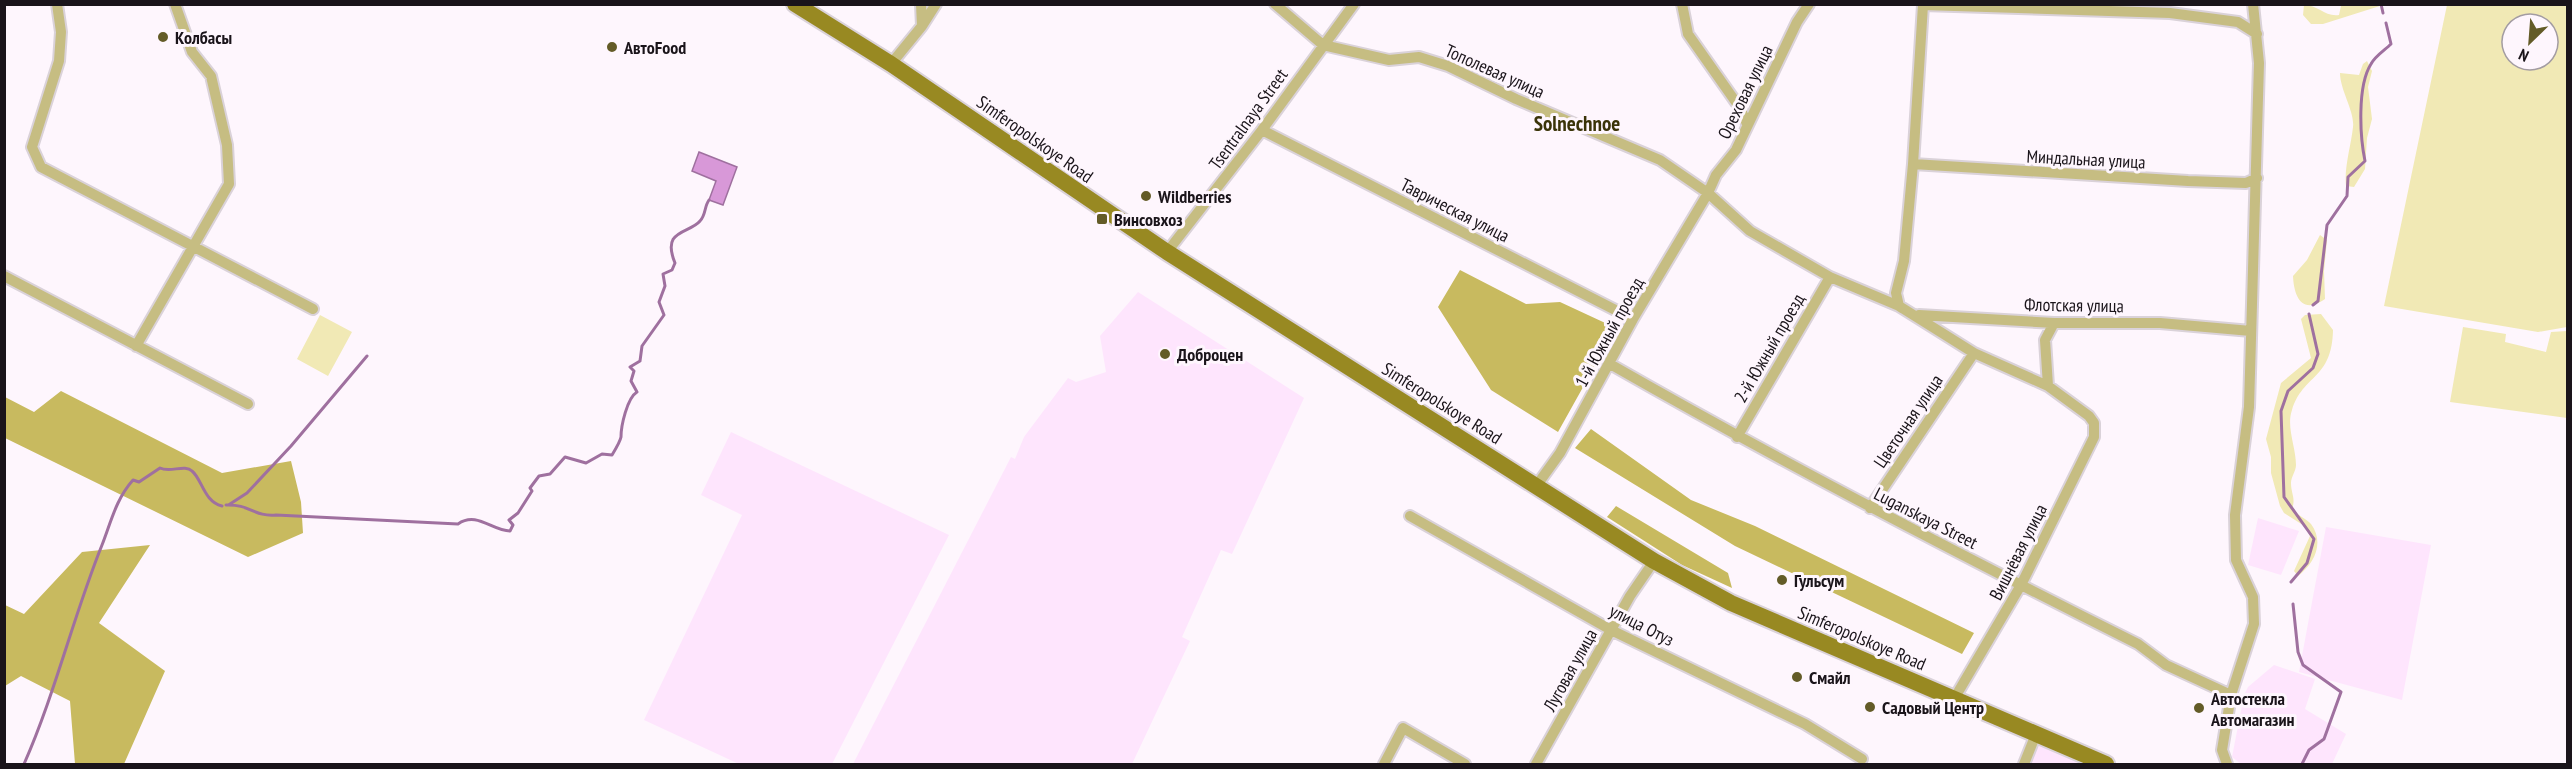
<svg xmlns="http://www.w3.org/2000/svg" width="2572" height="769" font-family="'PT Sans Narrow',sans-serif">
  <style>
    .built { fill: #fee5fd }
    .green { fill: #f1e9b5; fill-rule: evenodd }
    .forest { fill: #c8ba5f }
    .water { fill: #d898d8; stroke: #9f709f; stroke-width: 1.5 }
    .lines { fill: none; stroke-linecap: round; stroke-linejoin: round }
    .stream { stroke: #9f709f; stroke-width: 3 }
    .minor-casing { stroke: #dad2d9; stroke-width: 14 }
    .primary-casing { stroke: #dad2d9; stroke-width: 20 }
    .minor { stroke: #c6bd82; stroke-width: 10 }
    .primary { stroke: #988922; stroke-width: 16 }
    .poi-dot { fill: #635b27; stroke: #fef6fd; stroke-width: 2 }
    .labels { text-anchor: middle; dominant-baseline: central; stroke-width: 6; stroke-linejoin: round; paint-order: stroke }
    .poi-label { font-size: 18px; font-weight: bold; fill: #1a141a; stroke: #fef6fd; text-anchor: start }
    .street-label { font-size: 18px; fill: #1a141a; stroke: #fef6fd }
    .quarter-label { font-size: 21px; font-weight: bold; fill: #3a3308; stroke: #fef6fd }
  </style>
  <rect width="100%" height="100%" fill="#fef6fd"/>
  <!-- built -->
  <path class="built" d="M1138,292L1304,398L1232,554L1221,550L1182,637L1190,641L1132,764H853L1011,457L1015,459L1024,437L1068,378L1076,382L1106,372L1100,336Z
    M731,432L949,535L832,764H739L644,720L742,515L701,495Z
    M2258,518L2299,531L2281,575L2248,565Z
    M2326,527L2431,545L2402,700L2299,672Z
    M2274,665L2315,679L2305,709L2346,734L2332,764H2241L2232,757L2244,695L2248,687Z
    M2038,740L2094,764H2029Z"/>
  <!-- green -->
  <path class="green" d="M2304,5C2318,5 2325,17 2339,15L2341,6L2346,5H2383L2323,24H2311L2303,15Z
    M2447,5H2567V327L2538,332L2384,306ZM2512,24H2548V60H2512Z
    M2367,61L2372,71L2368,87L2372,119L2367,138L2365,169L2354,187L2346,186C2344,167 2351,146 2353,127C2355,112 2340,90 2340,73L2359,75L2363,64Z
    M2320,235L2327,240L2324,271L2325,299C2302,315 2294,297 2293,276L2307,260Z
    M2321,314L2333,330C2332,380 2303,374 2292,410C2286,427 2296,447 2296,465C2296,471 2291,477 2291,483C2291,494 2296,498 2292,509C2297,515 2307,519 2311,524C2325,543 2314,564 2298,576L2294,571L2310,536L2306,527L2284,513L2280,506L2271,473V457L2266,439L2281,383L2311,358L2301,319L2305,315Z
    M320,315L352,332L328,376L297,359Z
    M2463,327L2506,334L2505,342L2546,352L2551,332L2567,331V418L2450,402Z"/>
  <!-- forest -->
  <path class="forest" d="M1460,270L1526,304L1560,302L1616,328L1558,432L1491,390L1438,307Z
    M61,391L222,473L291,461L301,502L303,533L248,557L5,438V397L34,412Z
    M1591,429L1691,500L1755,526L1974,633L1962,654L1735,546L1575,448Z
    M1616,506L1728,573L1732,588L1682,565L1607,517Z
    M150,545L99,623L165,671L124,764H75L70,701L21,676L5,686V605L24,614L82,552Z"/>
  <!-- water -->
  <path class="water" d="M699,152L737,167L723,205L709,200L716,181L692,171Z"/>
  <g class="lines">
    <!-- stream -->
    <path class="stream" d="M2381,4L2383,13
      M2313,305L2318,301L2327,225L2347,196L2348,177L2365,161C2360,137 2357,86 2371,64C2375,56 2385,50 2391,44L2386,23
      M230,504L247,493L291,446L367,356
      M226,505C250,504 254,517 276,515L458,524C477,511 492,531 510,531L513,525L509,520L518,513L532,491L530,488L539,476L550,474L565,457L586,463L602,454L612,455C615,450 620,442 621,437C621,426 627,398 637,392L631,381L634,371L630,367L640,361L642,346L664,315L659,302L665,286L663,274L672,270L675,263C661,229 689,234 700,221C706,215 704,207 709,200
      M2291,582L2307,563L2314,539L2284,497L2281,411L2288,391L2313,368L2318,354L2309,314
      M2293,604L2298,652L2303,665L2341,692L2324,739L2309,750L2302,764
      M24,764C55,694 73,617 102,545C111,522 116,499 133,480L139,482L160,468C170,473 185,464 192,471C202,479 204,502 222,506"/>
    <defs>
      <path id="minor" d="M57,4L61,32L59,61L32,147L41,167L313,309
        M1275,4L1323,45L1389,60L1419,57L1448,66L1516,99L1660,160L1708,193L1750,231L1830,277L1899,306L1974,353L2048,386L2089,416L2094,423V437L2021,585L1954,699
        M1682,4L1688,34L1740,108L1747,124
        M922,26L936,4
        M891,64L922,26L921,4
        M1262,130L1633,319
        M1913,164L2188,181L2246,183L2257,178
        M1167,252L1262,130L1354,4
        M4,276L248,404
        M1902,308L1899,306L1896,293L1904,261L1913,164L1923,5L2170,13L2238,22L2257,34
        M1919,315L2054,323H2160L2251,331
        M136,346L229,184L227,145L211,76L192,52L175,4
        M1610,364C1783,463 1960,555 2138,644L2166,665L2231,695
        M2048,386L2045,340L2054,323
        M1737,437L1830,277
        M1537,485L1560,453L1633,319L1708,193L1716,175L1736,150L1797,22L1809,4
        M1870,508L1974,353
        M1410,516L1611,630L1805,724L1862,759
        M1384,764L1403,728L1465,764
        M1536,764L1630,596L1654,561
        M2024,764L2036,734
        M2227,764L2222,750L2231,695L2254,624L2253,597L2236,560L2235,515L2249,407L2259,63L2253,4"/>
      <path id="primary" d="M795,4L891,64L1167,252L1654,561L1731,603L2106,764"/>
    </defs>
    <!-- minor casing -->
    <use href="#minor" class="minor-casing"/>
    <!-- primary casing -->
    <use href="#primary" class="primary-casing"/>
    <!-- minor -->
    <use href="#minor" class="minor"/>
    <!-- primary -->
    <use href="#primary" class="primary"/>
  </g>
  <!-- markers -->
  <g class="poi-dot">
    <circle cx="163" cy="37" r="6"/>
    <circle cx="612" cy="47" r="6"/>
    <circle cx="1146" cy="196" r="6"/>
    <rect x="1096" y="213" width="12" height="12" rx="3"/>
    <circle cx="1165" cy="354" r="6"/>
    <circle cx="1782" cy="580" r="6"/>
    <circle cx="1797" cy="677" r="6"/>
    <circle cx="1870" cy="707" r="6"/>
    <circle cx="2199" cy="708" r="6"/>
  </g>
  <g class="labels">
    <!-- poi labels -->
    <g class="poi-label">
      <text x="175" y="37">Колбасы</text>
      <text x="624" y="47">АвтоFood</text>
      <text x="1158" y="196">Wildberries</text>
      <text x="1114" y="219">Винсовхоз</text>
      <text x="1177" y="354">Доброцен</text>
      <text x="1794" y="580">Гульсум</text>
      <text x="1809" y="677">Смайл</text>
      <text x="2211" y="698">Автостекла<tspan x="2211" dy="21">Автомагазин</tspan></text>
      <text x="1882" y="707">Садовый Центр</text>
    </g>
    <!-- street labels -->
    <g class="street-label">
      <text transform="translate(1495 71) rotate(24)">Тополевая улица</text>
      <text transform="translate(1745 92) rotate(-64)">Ореховая улица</text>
      <text transform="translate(1248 119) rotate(-54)">Tsentralnaya Street</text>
      <text transform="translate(1035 139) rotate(35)">Simferopolskoye Road</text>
      <text transform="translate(2086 159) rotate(3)">Миндальная улица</text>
      <text transform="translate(1455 210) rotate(27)">Таврическая улица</text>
      <text transform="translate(2074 305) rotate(1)">Флотская улица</text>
      <text transform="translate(1609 332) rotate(-61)">1-й Южный проезд</text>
      <text transform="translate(1769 348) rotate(-60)">2-й Южный проезд</text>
      <text transform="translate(1442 403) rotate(32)">Simferopolskoye Road</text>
      <text transform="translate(1908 421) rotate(-56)">Цветочная улица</text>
      <text transform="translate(1926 518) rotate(27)">Luganskaya Street</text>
      <text transform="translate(2018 552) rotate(-63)">Вишнёвая улица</text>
      <text transform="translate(1642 625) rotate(27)">улица Отуз</text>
      <text transform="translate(1862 638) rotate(23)">Simferopolskoye Road</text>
      <text transform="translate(1570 670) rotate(-61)">Луговая улица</text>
    </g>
    <!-- quarter labels -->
    <g class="quarter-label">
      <text x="1577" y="123">Solnechnoe</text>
    </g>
  </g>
  <!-- border -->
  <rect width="2572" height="769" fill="none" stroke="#1a141a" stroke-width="12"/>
  <!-- north arrow -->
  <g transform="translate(2530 42) rotate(205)"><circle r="28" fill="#fef6fd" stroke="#a39ca2" stroke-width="1.5"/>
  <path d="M0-4.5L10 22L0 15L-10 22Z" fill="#635b27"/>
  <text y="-9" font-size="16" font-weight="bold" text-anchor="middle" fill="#1a141a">N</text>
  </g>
</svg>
